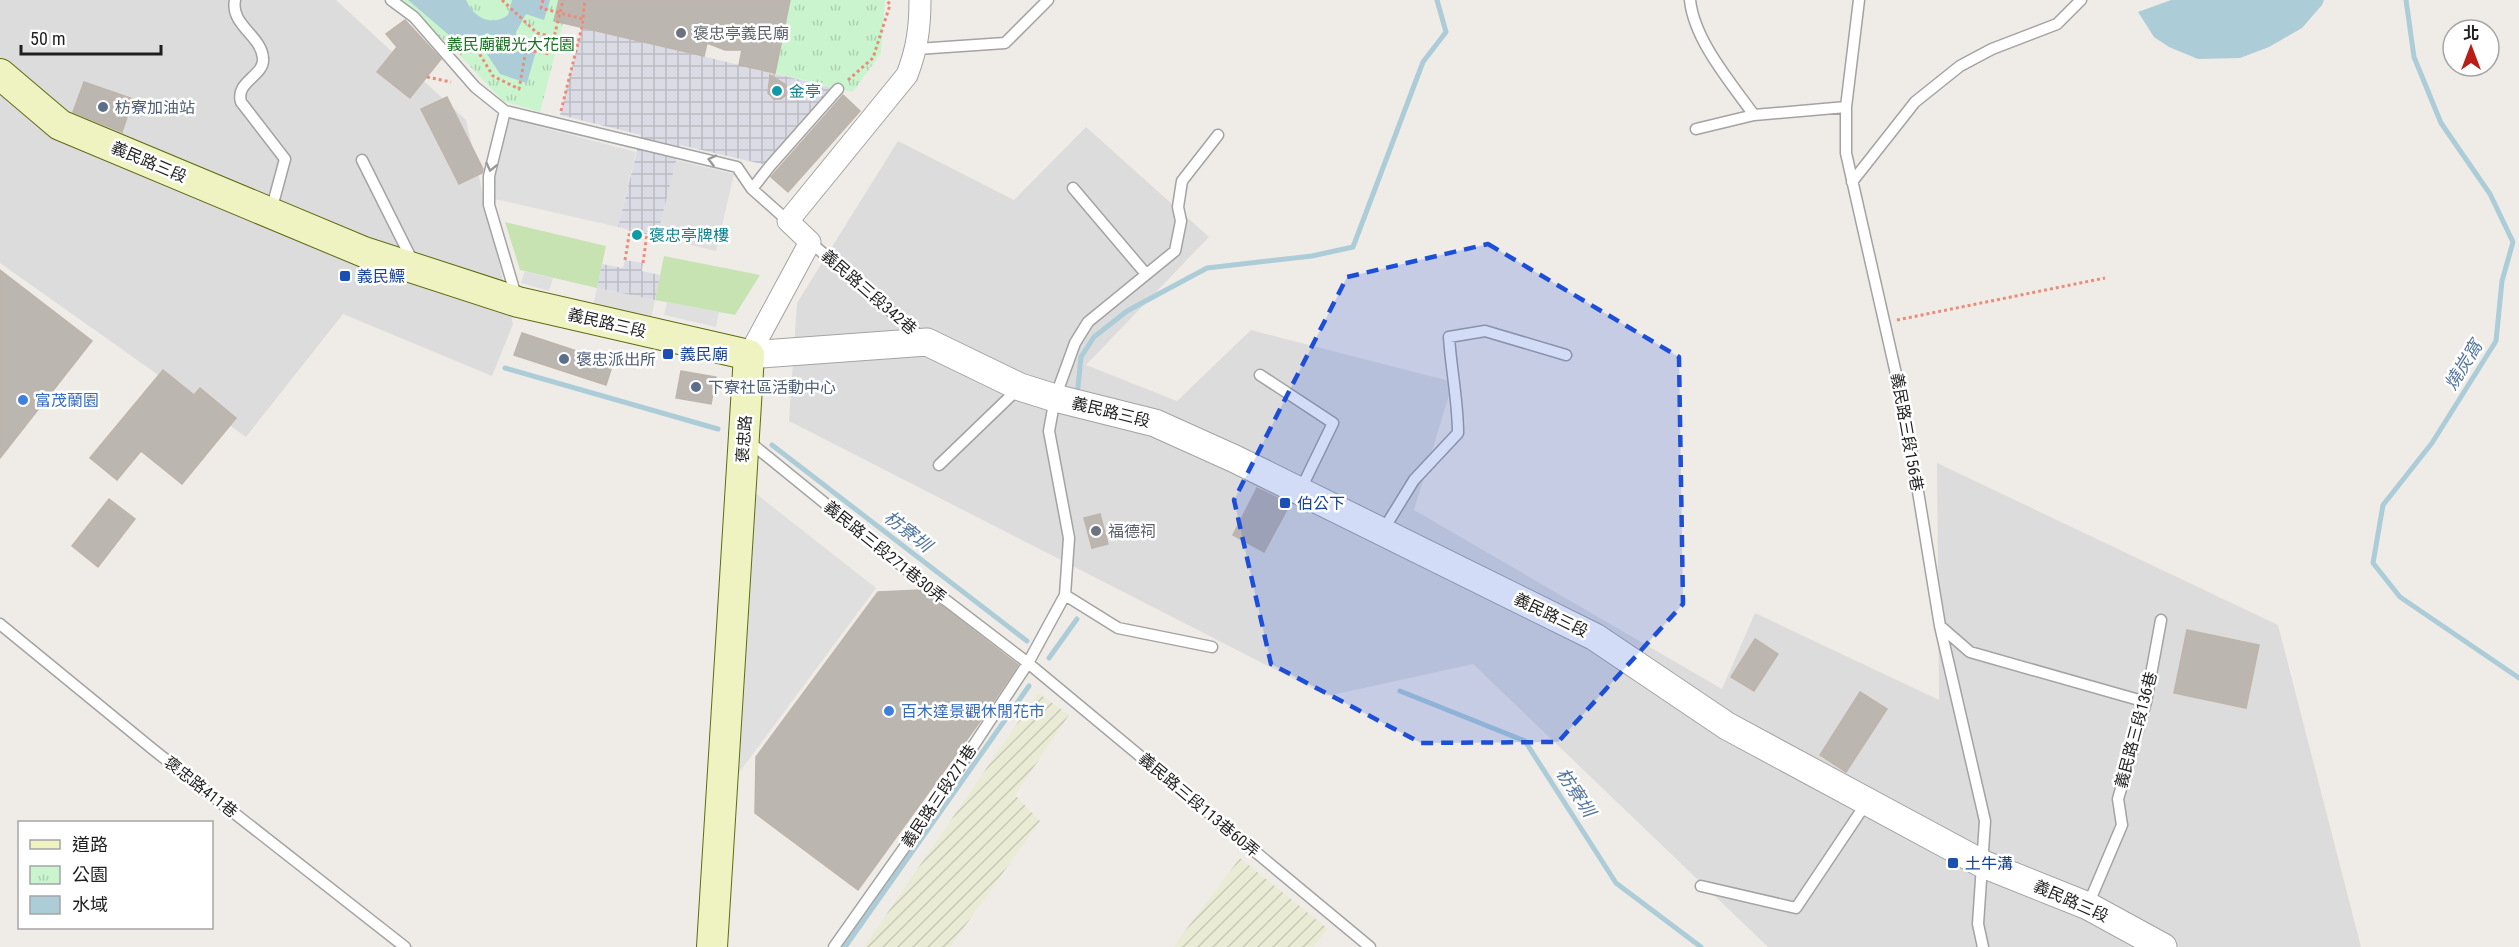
<svg xmlns="http://www.w3.org/2000/svg" width="2519" height="947" font-family="'Roboto Condensed','Noto Sans TC',sans-serif">
  <style>
    .residential { fill: #dddcdc }
    .farmland { fill: url(#farmland-furrows) }
    .grass { fill: #c8e3b2 }
    .park { fill: url(#park-tufts) }
    .parking { fill: #dfdfdf }
    .plaza { fill: url(#plaza-grid) }
    .water { fill: #acccd8 }
    .lines { fill: none; stroke-linecap: round; stroke-linejoin: round }
    .stream { stroke: #acccd8; stroke-width: 5 }
    .building { fill: #bcb6b0; stroke: #bfb4aa; stroke-width: 1.5 }
    .service-casing { stroke: #a3a3a3; stroke-width: 13 }
    .minor-casing { stroke: #a3a3a3; stroke-width: 23 }
    .tertiary-casing { stroke: #a3a3a3; stroke-width: 29 }
    .secondary-casing { stroke: #5e6c11; stroke-width: 32 }
    .path { stroke: #eb8c7b; stroke-width: 3; stroke-dasharray: 3 3; stroke-linecap: butt }
    .service { stroke: #fff; stroke-width: 10 }
    .minor { stroke: #fff; stroke-width: 21 }
    .tertiary { stroke: #fff; stroke-width: 27 }
    .secondary { stroke: #eef3c1; stroke-width: 30 }
    .oneway { stroke: #9a9a9a }
    .marked { fill: #1d4ed8; fill-opacity: 0.2; stroke: #1d4ed8; stroke-width: 4.5; stroke-dasharray: 12 8; stroke-linejoin: round }
    .worship-dot { fill: #6b7280; stroke: #fff; stroke-width: 2 }
    .culture-dot { fill: #0f9aa8; stroke: #fff; stroke-width: 2 }
    .service-dot { fill: #5c6f8a; stroke: #fff; stroke-width: 2 }
    .transit-dot { fill: #1a4fb4; stroke: #fff; stroke-width: 2 }
    .shop-dot { fill: #3f7fe0; stroke: #fff; stroke-width: 2 }
    .labels { text-anchor: middle; dominant-baseline: central; stroke-width: 5; stroke-linejoin: round; paint-order: stroke }
    .worship-label { font-size: 16px; fill: #5b616d; stroke: #fff; text-anchor: start }
    .park-label { font-size: 16px; fill: #187323; stroke: #fff }
    .culture-label { font-size: 16px; fill: #0d838f; stroke: #fff; text-anchor: start }
    .service-label { font-size: 16px; fill: #4e5e75; stroke: #fff; text-anchor: start }
    .street-label { font-size: 16px; fill: #1f1f1f; stroke: #fff }
    .transit-label { font-size: 16px; fill: #164399; stroke: #fff; text-anchor: start }
    .shop-label { font-size: 16px; fill: #366cbe; stroke: #fff; text-anchor: start }
    .water-label { font-size: 18px; font-style: italic; fill: #52759e; stroke: #fff }
  </style>
  <defs>
    <pattern id="farmland-furrows" width="10" height="10" patternUnits="userSpaceOnUse" patternTransform="scale(1.5)"><rect width="10" height="10" fill="#e9ebd4"/><path d="M-1 1l2-2M0 10L10 0M9 11l2-2" fill="none" stroke="#c7c9b6"/></pattern>
    <pattern id="park-tufts" width="24" height="20" patternUnits="userSpaceOnUse" patternTransform="scale(1.5)"><rect width="24" height="20" fill="#c9f4ce"/><path d="M3 7l-1-3M5 7V3M7 7l1-3M15 17l-1-3M17 17v-4M19 17l1-3" fill="none" stroke="#acd1b0"/></pattern>
    <pattern id="plaza-grid" width="8" height="8" patternUnits="userSpaceOnUse" patternTransform="scale(1.5)"><rect width="8" height="8" fill="#dbdbe5"/><path d="M0 4h8M4 0v8" fill="none" stroke="#bcbcc4"/></pattern>
  </defs>
  <rect width="100%" height="100%" fill="#efece7"/>
  <!-- residential -->
  <path class="residential" d="M0,0H336L466,120L513,324L492,376L343,314L246,437L0,263Z
    M1086,127L1209,237L1086,365L1177,401L1251,330L1453,382L1414,510L1722,689L1755,613L1939,700L1937,463L2278,625L2361,947H1768L1473,664L1327,696L789,421L797,303L898,141L1014,200Z"/>
  <!-- farmland -->
  <path class="farmland" d="M1038,693L1069,715L1015,795L1040,821L950,947H864Z
    M1240,858L1328,929L1313,947H1173Z"/>
  <!-- grass -->
  <path class="grass" d="M505,222L606,246L597,288L520,270Z
    M664,256L760,275L735,315L655,300Z"/>
  <!-- park -->
  <path class="park" d="M398,0H569L540,112L503,101L454,49Z
    M790,0H885L881,53L853,92L775,73Z"/>
  <!-- parking -->
  <path class="parking" d="M510,119L636,152L618,227L490,198Z
    M676,160L734,174L716,251L657,237Z
    M525,271L553,278L549,291L521,283Z
    M597,288L655,300L649,328L591,314Z
    M667,302L719,312L716,327L664,315Z
    M755,493L876,588L738,774Z"/>
  <!-- plaza -->
  <path class="plaza" d="M582,27L838,89L770,166L680,145L657,237L618,227L641,135L560,115Z
    M625,260L643,263L642,271L660,275L655,300L597,288L602,264L623,268Z"/>
  <!-- water -->
  <path class="water" d="M408,0H466C474,18 491,27 508,15L512,0H550L544,20L526,14L516,32V37L538,44L527,83L500,74L483,48L494,44V36L487,33L463,47Z
    M2171,0H2324L2322,5L2302,28L2269,47L2240,58L2198,59L2169,47L2154,37L2138,12Z"/>
  <g class="lines">
    <!-- stream -->
    <path class="stream" d="M2406,0L2414,57L2441,123L2490,194L2513,242L2502,281L2496,341L2432,443L2383,505L2373,563L2400,597L2519,678
      M505,368L718,429
      M1078,387L1081,357L1094,337L1127,311L1207,268L1312,256L1353,247L1423,62L1446,32L1437,0
      M772,445L1027,641
      M1049,658L1077,619
      M1400,691L1525,741L1616,883L1701,947
      M845,947L1029,686"/>
  </g>
  <!-- building -->
  <path class="building" d="M559,0H790L775,73L739,65L742,50H725L707,43L704,56L554,21Z
    M405,20L441,59L410,98L377,72L397,47L386,34Z
    M770,75L786,85V95L781,99H774L768,93Z
    M84,82L133,99L122,132L73,112Z
    M843,95L860,111L788,192L771,177Z
    M447,97L483,169L482,173L459,184L421,109Z
    M0,270L92,341L0,458Z
    M522,333L613,363L606,385L514,355Z
    M163,370L194,395L200,388L236,418L182,484L141,451L117,480L90,458Z
    M681,371L716,377L711,404L676,398Z
    M1257,488L1290,504L1264,552L1233,535Z
    M109,499L135,519L98,567L72,546Z
    M1100,514L1108,544L1092,548L1084,518Z
    M921,590L1018,665L981,720L858,890L755,813L756,757L878,592Z
    M2187,630L2259,645L2246,708L2174,693Z
    M1755,639L1778,654L1754,691L1731,677Z
    M1860,692L1887,709L1846,772L1820,755Z"/>
  <g class="lines">
    <defs>
      <path id="service" d="M235,0C230,25 261,35 263,58C265,76 235,81 241,102L285,159L271,211
        M391,0L414,17L475,87L505,111L737,167L752,189L788,221
        M1690,0C1694,40 1731,83 1754,115
        M1859,0L1846,107V153L1906,418L1940,626L1985,821L1978,924L1983,947
        M917,49L1005,43L1048,0
        M505,111L489,176V205L516,296
        M1696,129L1754,115L1846,107
        M362,160L413,262
        M1852,182L1915,102L1960,66L1992,49L2057,24L2081,0
        M1073,188L1146,274
        M752,189L770,166L838,89
        M810,242L922,338
        M1260,375L1333,423L1300,491
        M747,440L922,582L1028,663L1370,947
        M939,465L1020,387
        M1382,532L1414,480L1458,433C1458,401 1451,369 1449,337L1485,331L1566,355
        M1065,595L1118,628L1212,647
        M0,624L155,751L405,947
        M1940,626L1970,652L2146,702
        M1701,886L1796,908L1867,802
        M2088,905L2122,825L2118,799L2146,702L2161,620
        M834,947L933,807L1028,663L1065,595L1069,538L1049,431L1055,398L1075,343L1088,322L1175,251L1181,221L1178,207L1182,181L1218,135"/>
      <path id="minor" d="M749,355L810,242L788,221L907,75C917,49 920,28 920,0"/>
      <path id="tertiary" d="M749,355L927,342L1020,387L1055,398L1155,423L1235,459L1595,637L1727,726L1983,864L2088,906L2163,947"/>
      <path id="secondary" d="M0,74L60,125L364,252L518,302L749,355L712,947"/>
    </defs>
    <!-- service casing -->
    <use href="#service" class="service-casing"/>
    <!-- minor casing -->
    <use href="#minor" class="minor-casing"/>
    <!-- tertiary casing -->
    <use href="#tertiary" class="tertiary-casing"/>
    <!-- secondary casing -->
    <use href="#secondary" class="secondary-casing"/>
    <!-- path -->
    <path class="path" d="M502,0L537,33L578,44
      M543,0L541,8L583,19
      M485,42L476,48L493,76L519,89L526,50L550,54L563,0
      M427,77L451,82
      M848,80L873,58L890,5L887,0
      M561,111L582,27L585,0
      M625,260L630,230
      M643,263L647,234
      M1897,320L2105,278"/>
    <!-- service -->
    <use href="#service" class="service"/>
    <!-- minor -->
    <use href="#minor" class="minor"/>
    <!-- tertiary -->
    <use href="#tertiary" class="tertiary"/>
    <!-- secondary -->
    <use href="#secondary" class="secondary"/>
  </g>
  <!-- one-way arrows -->
  <defs><path id="oneway-chevron" d="M-2-3.5L2.5 0L-2 3.5" fill="none" stroke-width="1.6" stroke-linecap="round" stroke-linejoin="round" transform="scale(1.5)"/></defs>
  <g class="oneway">
    <use href="#oneway-chevron" transform="translate(712 160) rotate(-166)"/>
    <use href="#oneway-chevron" transform="translate(491 167) rotate(103)"/>
  </g>
  <!-- marked area -->
  <path class="marked" d="M1488,244L1679,357L1683,604L1558,742L1421,743L1271,664L1234,500L1347,277Z"/>
  <!-- markers -->
  <g class="worship-dot">
    <circle cx="681" cy="33" r="6"/>
    <circle cx="1096" cy="531" r="6"/>
  </g>
  <g class="culture-dot">
    <circle cx="777" cy="91" r="6"/>
    <circle cx="637" cy="235" r="6"/>
  </g>
  <g class="service-dot">
    <circle cx="103" cy="107" r="6"/>
    <circle cx="564" cy="359" r="6"/>
    <circle cx="696" cy="387" r="6"/>
  </g>
  <g class="transit-dot">
    <rect x="339" y="270" width="12" height="12" rx="3"/>
    <rect x="662" y="348" width="12" height="12" rx="3"/>
    <rect x="1279" y="497" width="12" height="12" rx="3"/>
    <rect x="1947" y="857" width="12" height="12" rx="3"/>
  </g>
  <g class="shop-dot">
    <circle cx="23" cy="400" r="6"/>
    <circle cx="889" cy="711" r="6"/>
  </g>
  <g class="labels">
    <!-- worship labels -->
    <g class="worship-label">
      <text x="693" y="33">褒忠亭義民廟</text>
      <text x="1108" y="531">福德祠</text>
    </g>
    <!-- park labels -->
    <g class="park-label">
      <text x="511" y="44">義民廟觀光大花園</text>
    </g>
    <!-- culture labels -->
    <g class="culture-label">
      <text x="789" y="91">金亭</text>
      <text x="649" y="235">褒忠亭牌樓</text>
    </g>
    <!-- service labels -->
    <g class="service-label">
      <text x="115" y="107">枋寮加油站</text>
      <text x="576" y="359">褒忠派出所</text>
      <text x="708" y="387">下寮社區活動中心</text>
    </g>
    <!-- street labels -->
    <g class="street-label">
      <text transform="translate(149 162) rotate(23)">義民路三段</text>
      <text transform="translate(869 292) rotate(41)">義民路三段342巷</text>
      <text transform="translate(607 323) rotate(13)">義民路三段</text>
      <text transform="translate(1111 412) rotate(14)">義民路三段</text>
      <text transform="translate(1907 432) rotate(80)">義民路三段156巷</text>
      <text transform="translate(744 439) rotate(-86)">褒忠路</text>
      <text transform="translate(885 552) rotate(39)">義民路三段271巷30弄</text>
      <text transform="translate(1551 615) rotate(26)">義民路三段</text>
      <text transform="translate(2136 730) rotate(-75)">義民路三段136巷</text>
      <text transform="translate(201 787) rotate(38)">褒忠路411巷</text>
      <text transform="translate(939 796) rotate(-56)">義民路三段271巷</text>
      <text transform="translate(1199 805) rotate(40)">義民路三段113巷60弄</text>
      <text transform="translate(2071 901) rotate(24)">義民路三段</text>
    </g>
    <!-- transit labels -->
    <g class="transit-label">
      <text x="357" y="276">義民鰾</text>
      <text x="680" y="354">義民廟</text>
      <text x="1297" y="503">伯公下</text>
      <text x="1965" y="863">土牛溝</text>
    </g>
    <!-- shop labels -->
    <g class="shop-label">
      <text x="35" y="400">富茂蘭園</text>
      <text x="901" y="711">百木達景觀休閒花市</text>
    </g>
    <!-- water labels -->
    <g class="water-label">
      <text transform="translate(2463 365) rotate(-58)">燒炭窩</text>
      <text transform="translate(908 531) rotate(38)">枋寮圳</text>
      <text transform="translate(1576 792) rotate(57)">枋寮圳</text>
    </g>
  </g>
  <!-- legend -->
  <rect x="18" y="821" width="195" height="108" fill="#ffffff" stroke="#a5a5a5" stroke-width="1.5"/>
  <rect x="30" y="840" width="30" height="9" fill="#eef3c1" stroke="#a5a5a5" stroke-width="1.5"/>
  <text x="72" y="851" font-size="18" fill="#1f1f1f">道路</text>
  <rect x="30" y="866" width="30" height="18" fill="url(#park-tufts)" stroke="#a5a5a5" stroke-width="1.5"/>
  <text x="72" y="881" font-size="18" fill="#1f1f1f">公園</text>
  <rect x="30" y="896" width="30" height="18" fill="#acccd8" stroke="#a5a5a5" stroke-width="1.5"/>
  <text x="72" y="911" font-size="18" fill="#1f1f1f">水域</text>
  <!-- north arrow -->
  <g transform="translate(2471 48)"><circle r="28" fill="#ffffff" stroke="#a5a5a5" stroke-width="1.5"/>
  <path d="M0-4.5L10 22L0 15L-10 22Z" fill="#b91d15"/>
  <text y="-9" font-size="16" font-weight="bold" text-anchor="middle" fill="#1f1f1f">北</text>
  </g>
  <!-- scale -->
  <path d="M21 45v9h140v-9" fill="none" stroke="#1f1f1f" stroke-width="3"/>
  <text x="30" y="45" font-size="18" fill="#1f1f1f" stroke="#ffffff" stroke-width="4.5" paint-order="stroke">50 m</text>
</svg>
